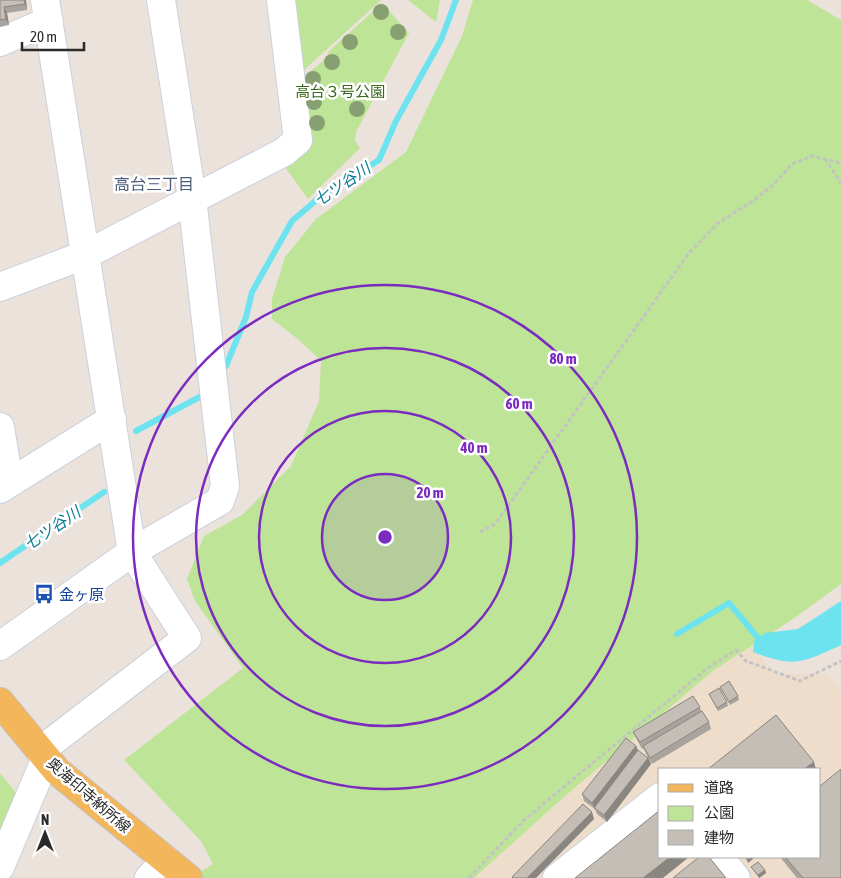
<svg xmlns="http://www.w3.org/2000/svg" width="841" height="878" font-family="'Asap Condensed','Noto Sans JP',sans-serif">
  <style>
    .education { fill: #eeddcb; fill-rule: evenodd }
    .green { fill: #bee497 }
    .water { fill: #6de3f0 }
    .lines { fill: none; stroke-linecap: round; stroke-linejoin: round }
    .stream { stroke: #6de3f0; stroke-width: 6 }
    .minor-casing { stroke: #cad1dc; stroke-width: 30 }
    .major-casing { stroke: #c3c3c3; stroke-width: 30 }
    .path { stroke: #c3c3c3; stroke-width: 3; stroke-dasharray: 4 2.5; stroke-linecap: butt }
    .minor { stroke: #fff; stroke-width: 28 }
    .major { stroke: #f3b65b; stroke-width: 28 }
    .tree { fill: #889f71 }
    .wall { fill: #a9a39d }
    .shaded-wall { fill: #898580 }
    .building { fill: #c4beb7; stroke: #898580 }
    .ring { fill: none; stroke: #7b2cbf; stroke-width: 2.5 }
    .labels { text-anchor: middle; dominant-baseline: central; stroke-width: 5; stroke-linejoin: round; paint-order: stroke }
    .park-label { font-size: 15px; fill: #376819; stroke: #fff }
    .transit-label { font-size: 15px; fill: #164399; stroke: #fff; text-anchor: start }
    .street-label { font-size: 15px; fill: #2a2a2a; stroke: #fff }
    .neighbourhood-label { font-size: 16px; fill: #4a5b7c; stroke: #fff }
    .water-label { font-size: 16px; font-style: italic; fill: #0b7d96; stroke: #fff }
    .centre { fill: #7b2cbf; stroke: #fff; stroke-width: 2.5 }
    .ring-label { font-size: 15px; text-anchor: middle; font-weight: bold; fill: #7b2cbf; stroke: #fff; stroke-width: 5; stroke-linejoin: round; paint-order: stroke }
  </style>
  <rect width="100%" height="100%" fill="#ece2dc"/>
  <!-- education -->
  <path class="education" d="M752,646L775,674H827L841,691V878H474L564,797L714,670ZM660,769H820V857H660Z"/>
  <!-- green -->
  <path class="green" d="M294,0H381L304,70Z
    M408,0H440L436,22Z
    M473,0H807L841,20V584L793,619L714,670L564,797L474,878H191L213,864L201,841L124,760L243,668L195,601L187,579L204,536L242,515L291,466L319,401L321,361L299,340L272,319V299L285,257L316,219L406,152L462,36Z
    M382,3L409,33L356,132L355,141L360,148L308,199L285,167L308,146L312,135L305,76L330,55L327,53Z
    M0,773L21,799L0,838Z"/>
  <!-- water -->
  <path class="water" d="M841,601V645C802,663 794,668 753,652L754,641L765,633L798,629Z"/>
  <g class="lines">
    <!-- stream -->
    <path class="stream" d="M226,366L246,317L252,292L292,221L320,197L379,160L396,121L441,40L456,0
      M136,431L205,394
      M0,563L104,492
      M677,634L729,603L758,638"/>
    <defs>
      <path id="minor" d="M0,42L49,21
        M0,287L87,254L284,152L298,140L281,0
        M0,427L9,483
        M0,489L112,419
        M0,646L132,552L220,501L225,486L192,198L161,0
        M40,751L187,638L132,552L45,0
        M719,857L736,878
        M0,867L46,758
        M149,878L166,860
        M557,878L660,797"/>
      <path id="major" d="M0,702L57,771L188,878"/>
    </defs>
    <!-- minor casing -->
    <use href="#minor" class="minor-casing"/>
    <!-- major casing -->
    <use href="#major" class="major-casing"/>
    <!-- path -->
    <path class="path" d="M825,159L841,183
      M480,532L495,524L689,253L718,223L753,201L774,184L792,164L812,156L841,163
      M469,878L523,821L566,785L709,667L736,650L746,661L800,681L841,661"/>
    <!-- minor -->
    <use href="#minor" class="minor"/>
    <!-- major -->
    <use href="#major" class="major"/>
  </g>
  <!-- trees -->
  <g class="tree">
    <circle cx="381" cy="12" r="8"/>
    <circle cx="398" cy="32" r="8"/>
    <circle cx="350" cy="42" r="8"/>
    <circle cx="332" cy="62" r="8"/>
    <circle cx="313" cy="79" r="8"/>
    <circle cx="314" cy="102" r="8"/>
    <circle cx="357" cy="109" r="8"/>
    <circle cx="317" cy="123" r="8"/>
  </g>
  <!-- wall -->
  <path class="wall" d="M0,0H26L27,10L7,13L9,25L0,27Z
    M720,687L738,696L739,700L730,705Z
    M709,694L727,702L728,706L718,711Z
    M700,707L701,711L709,722L711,729L652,764L649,758L651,764L607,822L597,814L595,809L584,801L582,794L636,746L638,751L648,757L643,748L642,749L636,738L633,732Z
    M780,857H820L841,878H797Z
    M751,867L765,870L766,873L759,878L753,870Z"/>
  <!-- shaded-wall -->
  <path class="shaded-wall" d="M24,0H26L27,10L25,4Z
    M4,7L7,13L9,25L6,19Z
    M636,746L639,752L595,809L592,803Z
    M648,758L651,764L607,822L604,815Z
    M814,762L816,769H804Z
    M592,812L594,819L536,878H527Z
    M670,857H689L663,878H643Z
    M751,857H753L754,858L748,863L747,860Z
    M765,870L766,873L759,878L758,875Z"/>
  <!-- building -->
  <path class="building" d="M0,0H24L25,4L4,7L6,19L0,20Z
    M729,681L738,696L729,702L720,687Z
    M719,688L727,702L717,708L709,694Z
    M693,696L700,707L640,742L633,732Z
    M702,711L709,722L650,758L643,746Z
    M776,715L814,762L804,769H708Z
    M626,738L636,746L592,803L582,794Z
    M638,750L648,758L604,815L594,808Z
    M841,769V878H803L785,857H820V786Z
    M583,804L592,812L527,878H513L512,877Z
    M660,810V857H670L643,878H575Z
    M699,857H709L726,878H673Z
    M745,857H751L747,860Z
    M758,862L765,870L758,875L751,867Z"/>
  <!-- distance rings -->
  <circle cx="385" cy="537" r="63" fill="#7b2cbf" fill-opacity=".12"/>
  <g class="ring">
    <circle cx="385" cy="537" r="63"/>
    <circle cx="385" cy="537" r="126"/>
    <circle cx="385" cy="537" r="189"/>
    <circle cx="385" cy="537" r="252"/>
  </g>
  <!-- icons -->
  <defs>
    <symbol id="bus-bare" viewBox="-9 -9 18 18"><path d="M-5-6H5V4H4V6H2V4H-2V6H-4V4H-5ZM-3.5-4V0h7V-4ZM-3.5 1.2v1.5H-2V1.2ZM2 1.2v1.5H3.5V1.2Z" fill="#1a4fb4" stroke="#fff" stroke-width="2.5" paint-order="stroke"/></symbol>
  </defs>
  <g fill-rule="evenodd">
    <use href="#bus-bare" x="30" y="580" width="28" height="28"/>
  </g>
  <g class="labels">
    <!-- park labels -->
    <g class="park-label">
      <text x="340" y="91">高台３号公園</text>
    </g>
    <!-- transit labels -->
    <g class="transit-label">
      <text x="59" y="594">金ヶ原</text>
    </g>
    <!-- street labels -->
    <g class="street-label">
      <text transform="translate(89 795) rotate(41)">奥海印寺納所線</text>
    </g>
    <!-- neighbourhood labels -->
    <g class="neighbourhood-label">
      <text x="154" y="184">高台三丁目</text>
    </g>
    <!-- water labels -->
    <g class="water-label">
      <text transform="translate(342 184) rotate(-34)">七ツ谷川</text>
      <text transform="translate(52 528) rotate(-34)">七ツ谷川</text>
    </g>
  </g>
  <circle cx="385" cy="537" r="8" class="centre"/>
  <g class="ring-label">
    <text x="563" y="364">80 m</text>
    <text x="519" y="409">60 m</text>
    <text x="474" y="453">40 m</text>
    <text x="430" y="498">20 m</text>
  </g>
  <!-- legend -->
  <rect x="658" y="768" width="162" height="90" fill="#ffffff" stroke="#aaaaaa"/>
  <rect x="668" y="784" width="25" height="8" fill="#f3b65b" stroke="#aaaaaa"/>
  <text x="704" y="793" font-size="15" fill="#2a2a2a">道路</text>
  <rect x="668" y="806" width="25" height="15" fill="#bee497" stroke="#aaaaaa"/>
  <text x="704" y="818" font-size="15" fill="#2a2a2a">公園</text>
  <rect x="668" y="830" width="25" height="15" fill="#c4beb7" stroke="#aaaaaa"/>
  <text x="704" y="843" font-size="15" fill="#2a2a2a">建物</text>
  <!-- north arrow -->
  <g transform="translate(45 833)" stroke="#ffffff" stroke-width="4" paint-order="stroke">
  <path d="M0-4L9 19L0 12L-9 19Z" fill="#2a2a2a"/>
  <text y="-8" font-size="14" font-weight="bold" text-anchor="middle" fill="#2a2a2a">N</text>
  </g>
  <!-- scale -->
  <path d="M22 42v8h62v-8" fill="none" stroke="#2a2a2a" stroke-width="2.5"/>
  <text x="30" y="42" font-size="15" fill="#2a2a2a" stroke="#ffffff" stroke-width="4" paint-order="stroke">20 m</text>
</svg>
